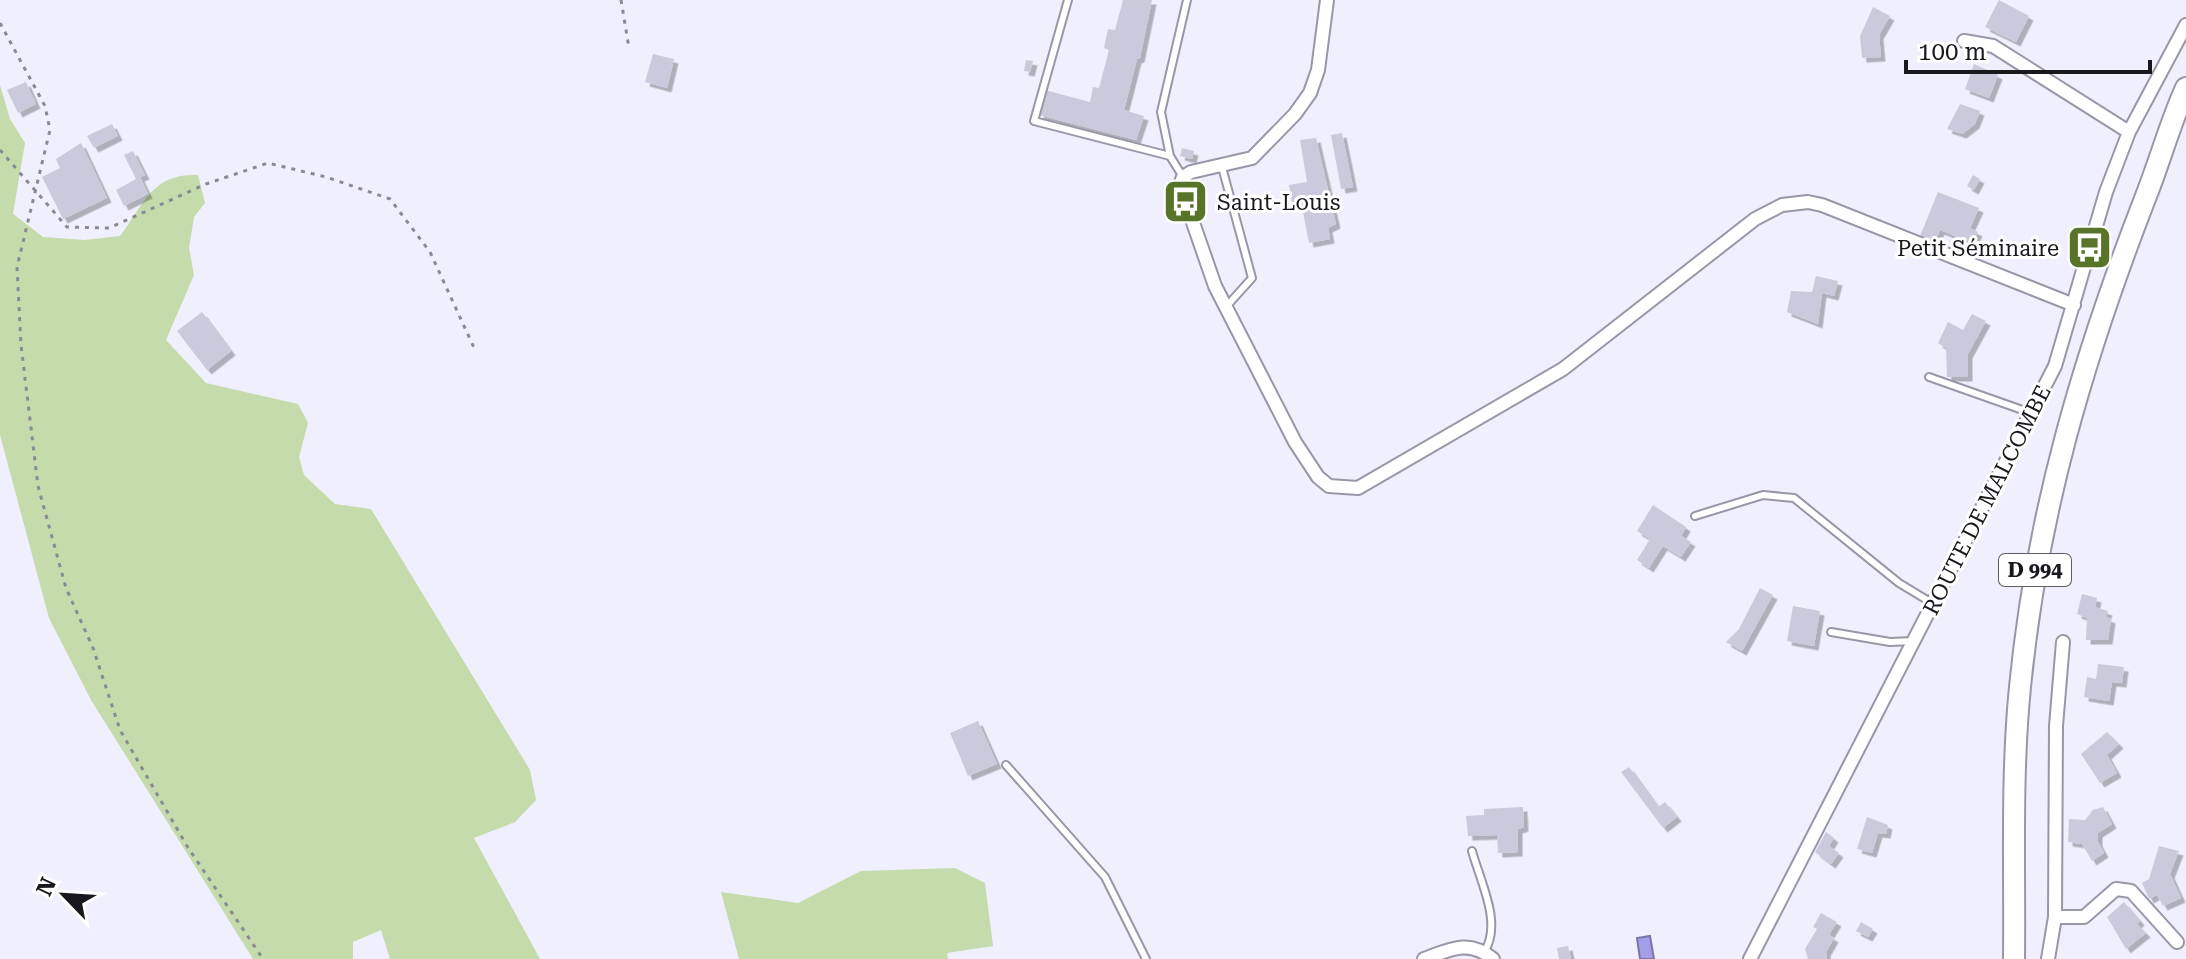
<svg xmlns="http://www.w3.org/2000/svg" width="2186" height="959" font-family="'Roboto Serif',serif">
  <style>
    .green { fill: #c5dbab }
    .water { fill: #a49ee8; stroke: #7a76ab; stroke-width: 2 }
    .building { fill: #cbcadc; filter: url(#shadow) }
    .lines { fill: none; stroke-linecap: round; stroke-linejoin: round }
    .lane-casing { stroke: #9897a8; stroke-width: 10 }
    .street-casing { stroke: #9897a8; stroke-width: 16 }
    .primary-casing { stroke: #9897a8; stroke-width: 24 }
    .path { stroke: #8a8a94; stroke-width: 3; stroke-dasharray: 4 6; stroke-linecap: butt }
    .lane { stroke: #fff; stroke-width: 6 }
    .street { stroke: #fff; stroke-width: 12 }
    .primary { stroke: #fff; stroke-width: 20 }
    .labels { text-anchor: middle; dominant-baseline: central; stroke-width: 6; stroke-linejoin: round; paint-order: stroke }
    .shield { fill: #fff; stroke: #5d5d62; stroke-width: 2 }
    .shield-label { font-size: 20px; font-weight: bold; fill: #18181e }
    .poi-label { font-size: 22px; fill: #18181e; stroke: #fff; text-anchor: start }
    .street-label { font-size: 22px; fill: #18181e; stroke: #fff }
  </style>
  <defs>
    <filter id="shadow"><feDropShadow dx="4.5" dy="4.5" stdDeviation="0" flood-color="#0004"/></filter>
  </defs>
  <rect width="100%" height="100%" fill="#efeffd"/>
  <!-- green -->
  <path class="green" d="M0,85L10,119L25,143L13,214L43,237L85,240L120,236C145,203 152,173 198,175L205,203L194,217L189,248L194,275L166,340L206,383L298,404L308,423L299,457L304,475L335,504L371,509L530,770L536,800L515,822L474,838L540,959H390L381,930L353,942V959H253L91,700L49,618L0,435Z
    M955,868L985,883L993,946L947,953L948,959H739L721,892L798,903L861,871Z"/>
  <!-- water -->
  <path class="water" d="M1650,936L1654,959H1640L1637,938Z"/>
  <!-- building -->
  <path class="building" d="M1123,0H1152L1140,58L1137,59L1124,110L1144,116L1136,140L1039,115L1045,90L1090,102L1093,87L1099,88L1109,50L1104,48L1108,29L1115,30Z
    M1999,0L2029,16L2016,42L1985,27Z
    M1873,7L1890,16L1879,35L1881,57L1862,58L1860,36Z
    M653,54L674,59L667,88L645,82Z
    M1026,60L1033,61L1030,72L1024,71Z
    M1974,64L1998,75L1989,98L1965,89Z
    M26,82L36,104L18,113L7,90Z
    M1960,104L1980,111L1975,124L1962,134L1947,129Z
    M112,124L118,136L94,148L87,136Z
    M1342,133L1353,187L1341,189L1331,135Z
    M1316,138L1336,224L1328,228L1330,239L1309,243L1301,202L1292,203L1289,185L1307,182L1300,140Z
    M81,143L107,198L63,219L42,177L60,168L56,159Z
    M1182,148L1194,151L1192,159L1180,156Z
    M133,151L145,175L140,177L148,194L124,206L116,190L136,179L124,155Z
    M1973,175L1980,179L1974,190L1967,186Z
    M1938,192L1979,208L1970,228L1978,232L1972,243L1940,230L1935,242L1920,236Z
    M1816,276L1838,281L1834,296L1822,293L1818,324L1787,312L1791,291L1812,292Z
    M202,312L231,351L207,370L177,331Z
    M1972,314L1986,321L1968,354V377H1947L1946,348L1938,343L1948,322L1963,330Z
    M1653,505L1686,527L1681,536L1691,542L1681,557L1663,546L1649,568L1637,560L1650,539L1637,531Z
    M1760,588L1773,595L1742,651L1726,642L1739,629Z
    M2082,594L2097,598L2095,607L2108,611L2106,617L2111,619L2108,640H2086L2087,618L2077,614Z
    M1793,606L1820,611L1814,646L1787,641Z
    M2098,664L2124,667L2122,683L2112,682L2109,701L2084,697L2087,677L2096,679Z
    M978,721L997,764L968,776L950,733Z
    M2107,732L2119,744L2107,755L2117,773L2100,783L2081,754Z
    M1629,767L1658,807L1665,802L1677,817L1663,828L1621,772Z
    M1523,807L1524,827L1518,829V852L1498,853L1497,835L1468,836L1466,816L1484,815V809Z
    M2103,807L2112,824L2098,833V842L2104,853L2092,861L2082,844L2068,842L2069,819L2085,820L2093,810Z
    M1867,817L1888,825L1886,834L1878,833L1872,853L1857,849Z
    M1826,832L1834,838L1829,846L1839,853L1831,864L1815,852Z
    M2159,846L2179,851L2170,874L2181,898L2163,906L2157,895L2149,899L2142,883L2149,879Z
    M2124,902L2140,921L2137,924L2146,933L2126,949L2107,917Z
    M1821,913L1837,922L1829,935L1834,938L1826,952L1827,959H1808L1805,949L1817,929L1813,927Z
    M1861,922L1873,929L1868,937L1856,931Z
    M1568,946L1571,959H1559L1557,948Z"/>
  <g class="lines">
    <defs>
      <path id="lane" d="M1068,0L1034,121L1170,156
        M1222,167L1252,278L1225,308
        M1183,177L1170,156L1161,112L1187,0
        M1929,377L2031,413
        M1695,516L1763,495L1794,498L1899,583L1932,603
        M1831,632L1890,642L1914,641
        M1006,765L1105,877L1146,959
        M1472,851C1480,881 1503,924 1484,952"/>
      <path id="street" d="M1327,0L1318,70L1310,93L1295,114L1252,158L1191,172L1183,177L1180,185L1215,286L1295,442L1318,477L1329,486L1358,488L1563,369L1755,219L1782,205L1808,202L1822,205L2074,305
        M1964,41L1993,46L2129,132
        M2055,917L2056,726L2063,642
        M1424,959C1451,949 1469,939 1493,959
        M1750,959L2055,366L2106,192L2129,132L2186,25
        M2048,959L2055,917H2084L2116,889L2131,891L2177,942"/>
      <path id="primary" d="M2014,959C2015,868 2011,777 2020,687C2037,513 2083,358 2146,196C2160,161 2170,123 2186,88"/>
    </defs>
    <!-- lane casing -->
    <use href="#lane" class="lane-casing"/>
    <!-- street casing -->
    <use href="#street" class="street-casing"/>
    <!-- primary casing -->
    <use href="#primary" class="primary-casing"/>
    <!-- path -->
    <path class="path" d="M621,0L629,48
      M0,23L45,106L50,130L17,267L21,345L38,486L66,588L93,648L120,730L187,846L263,959
      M0,150L67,227L109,228L206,184L268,163L326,177L390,199L430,252L476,352"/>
    <!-- lane -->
    <use href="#lane" class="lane"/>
    <!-- street -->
    <use href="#street" class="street"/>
    <!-- primary -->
    <use href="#primary" class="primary"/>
  </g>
  <!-- icons -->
  <defs>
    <symbol id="bus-square" viewBox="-11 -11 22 22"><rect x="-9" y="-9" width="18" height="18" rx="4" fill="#587428" stroke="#fff"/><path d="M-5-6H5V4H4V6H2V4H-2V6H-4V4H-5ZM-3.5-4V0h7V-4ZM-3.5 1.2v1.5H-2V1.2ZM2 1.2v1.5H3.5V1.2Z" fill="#fff"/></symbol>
  </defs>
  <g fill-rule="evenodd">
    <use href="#bus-square" x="1160" y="176" width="51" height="51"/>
    <use href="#bus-square" x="2064" y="222" width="51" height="51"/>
  </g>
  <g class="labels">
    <!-- shield labels -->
    <rect class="shield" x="1999" y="554" width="72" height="32" rx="6"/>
    <g class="shield-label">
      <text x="2035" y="570">D 994</text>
    </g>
    <!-- poi labels -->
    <g class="poi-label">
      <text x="1217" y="202">Saint-Louis</text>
      <text x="2059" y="248" text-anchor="end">Petit Séminaire</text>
    </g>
    <!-- street labels -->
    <g class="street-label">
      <text transform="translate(1987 500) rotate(-63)">ROUTE DE MALCOMBE</text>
    </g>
  </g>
  <!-- north arrow -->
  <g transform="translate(64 895) rotate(295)" stroke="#ffffff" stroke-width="6" paint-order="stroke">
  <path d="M0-6L14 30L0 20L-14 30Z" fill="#18181e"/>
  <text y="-12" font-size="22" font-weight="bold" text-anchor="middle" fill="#18181e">N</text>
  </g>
  <!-- scale -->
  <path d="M1906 60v12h244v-12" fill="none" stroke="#18181e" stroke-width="4"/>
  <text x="1918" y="60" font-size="24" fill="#18181e" stroke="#ffffff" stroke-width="6" paint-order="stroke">100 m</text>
</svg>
